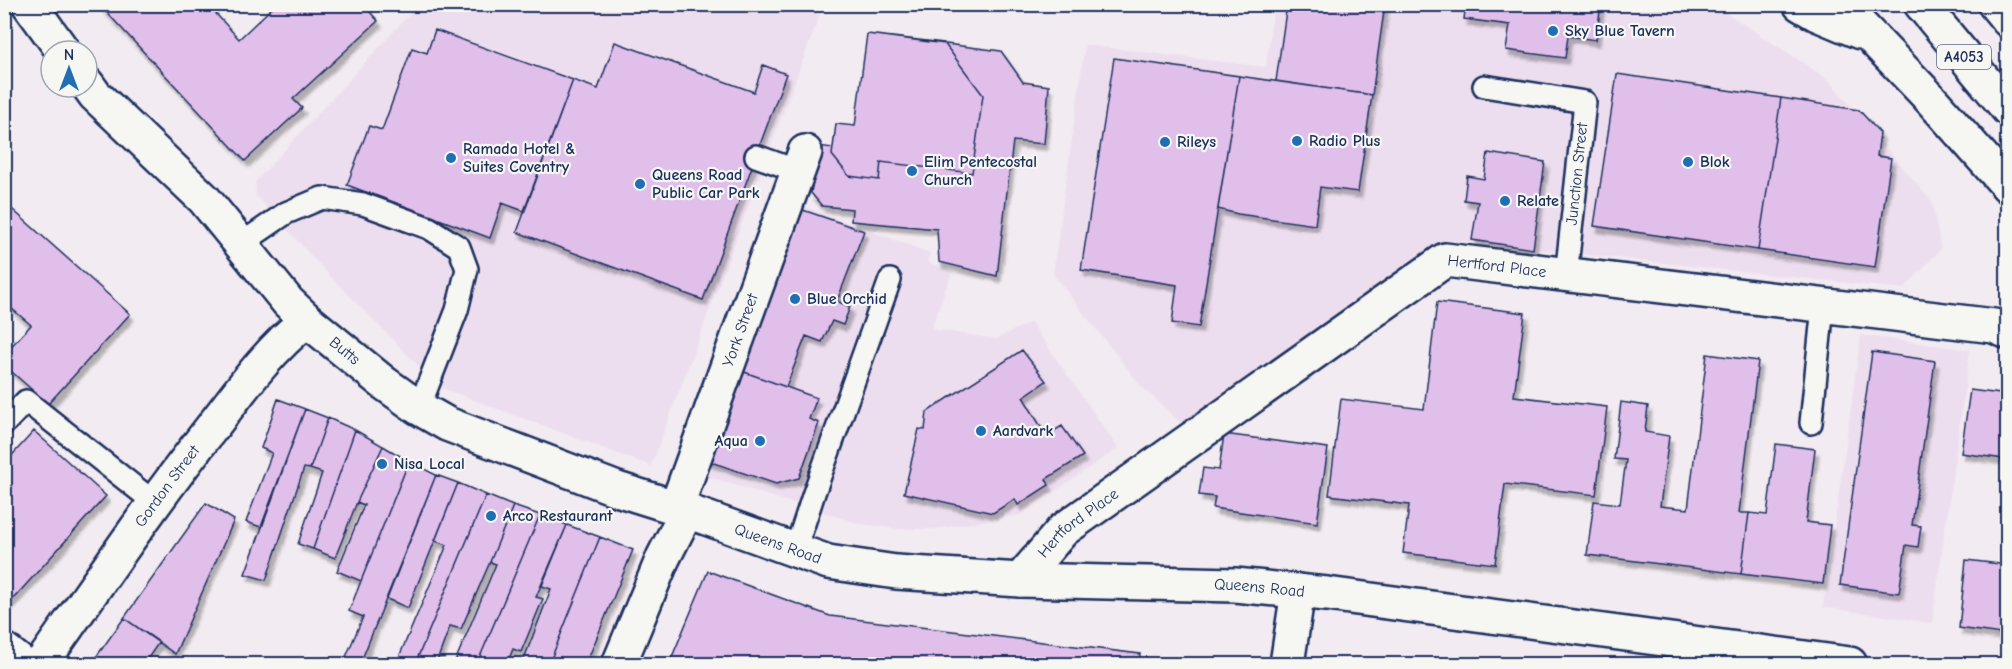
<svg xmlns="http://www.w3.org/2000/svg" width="2012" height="669" font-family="'Comic Neue',sans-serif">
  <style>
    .built { fill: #eddeef }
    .building { fill: #e1bfeb; stroke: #1b2f5e; stroke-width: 1.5; filter: url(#shadow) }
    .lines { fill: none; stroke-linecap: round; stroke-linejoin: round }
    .lane-casing { stroke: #1b2f5e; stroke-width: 26 }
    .street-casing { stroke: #1b2f5e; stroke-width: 38 }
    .highway-casing { stroke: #1b2f5e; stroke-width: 38 }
    .lane { stroke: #f6f6f2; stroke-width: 21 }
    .street { stroke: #f6f6f2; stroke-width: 33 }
    .highway { stroke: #f6f6f2; stroke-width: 33 }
    .poi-dot { fill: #1f6fb2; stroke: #f6f6f2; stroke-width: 2 }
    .labels { text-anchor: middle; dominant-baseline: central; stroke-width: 4.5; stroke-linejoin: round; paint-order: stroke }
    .shield { fill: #f6f6f2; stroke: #5d6b8a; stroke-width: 1.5 }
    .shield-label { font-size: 15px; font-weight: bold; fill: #1b2f5e }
    .poi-label { font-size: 16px; font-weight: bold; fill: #1b2f5e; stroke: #f6f6f2; text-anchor: start }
    .street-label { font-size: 16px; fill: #1b2f5e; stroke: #f6f6f2 }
  </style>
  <defs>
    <filter id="shadow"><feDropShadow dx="3.5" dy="6" stdDeviation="1.5" flood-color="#0004"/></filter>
  </defs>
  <rect width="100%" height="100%" fill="#f2ebf1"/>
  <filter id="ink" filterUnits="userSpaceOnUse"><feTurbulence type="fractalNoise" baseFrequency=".0167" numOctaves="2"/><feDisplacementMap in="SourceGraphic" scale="12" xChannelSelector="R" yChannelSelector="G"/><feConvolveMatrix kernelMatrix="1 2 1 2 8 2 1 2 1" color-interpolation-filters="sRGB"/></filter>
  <g filter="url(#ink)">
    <!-- built -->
    <path class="built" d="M561,4L591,10L822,9L651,466L439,387L327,273L256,195L255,182L418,5Z
      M1274,4L1714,5L1828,79L1932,202L1941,249L1904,289L1449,240L1294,354L1184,426L1141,386L1053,274L1085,45L1266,67Z
      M797,204L930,253L927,262L952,272L931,329L996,339L1031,322L1118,448L1020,515L935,529H900L861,524L696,473Z
      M1861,335L1970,350L1932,623L1823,607Z"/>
    <!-- building -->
    <path class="building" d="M99,4H207L239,39L276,4H363L378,21L293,99L302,108L245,161Z
      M1287,4H1385L1372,95L1276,81Z
      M1466,4H1601L1596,40L1568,36L1565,58L1506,50L1510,25L1464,19Z
      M435,30L573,80L524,211L502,203L490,238L347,185L369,126L382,130L412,48L427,53Z
      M867,34L1001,51L1023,82L1049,86L1044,144L1013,141L997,276L939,262L937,229L851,221L852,209L822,206L811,193L818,146L833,148L836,124L855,126Z
      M867,34L944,43L983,95L972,173L881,162L879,180L849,176L832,155L836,124L855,126Z
      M615,42L754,92L763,65L786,74L703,300L517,232L573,80L598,89Z
      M1114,58L1239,76L1199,327L1172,323L1177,285L1081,270Z
      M1617,74L1781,98L1758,250L1594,226Z
      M1239,76L1372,95L1358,192L1320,187L1315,225L1238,214L1218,209Z
      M1781,98L1859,110L1880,133L1877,156L1891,158L1875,267L1758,250Z
      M1488,153L1545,162L1533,249L1472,240L1478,202L1464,200L1467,176L1484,179Z
      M4,202L130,314L48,404L4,365V354L31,325L4,302Z
      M800,209L864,231L837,301L850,307L843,325L832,321L822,342L806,336L786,387L736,369Z
      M1437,302L1525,313L1514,396L1607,407L1596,495L1505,484L1495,564L1403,553L1409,505L1329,495L1341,399L1424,409Z
      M1022,350L1046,381L1023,397L1044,432L1049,434L1062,426L1083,456L1046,479L1049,485L1018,505L1015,499L993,513L904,493L919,429L925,430L927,412Z
      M1872,352L1935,361L1912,525L1921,526L1918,547L1906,545L1899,593L1840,585Z
      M1707,354L1758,361L1739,513H1749L1741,574L1587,555L1594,501L1620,504L1626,460L1614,459L1621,402L1648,406L1645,432L1669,436L1660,506L1688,509Z
      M736,369L817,398L809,419L819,423L799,478L776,484L702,459Z
      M1970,390L2008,395V463L2004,459L1961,453Z
      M278,399L305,409L261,527L246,522L272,453L261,448Z
      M305,409L328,418L310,469L304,468L266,580L245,574Z
      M328,418L355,430L313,549L298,544L322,473L310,469Z
      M355,430L383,446L357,502L335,558L313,549Z
      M34,431L106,496L4,609V464Z
      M1224,434L1328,448L1317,523L1213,508L1215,497L1199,495L1203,468L1219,470Z
      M1776,444L1815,449L1806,522L1830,525L1823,584L1741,574L1749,513L1767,515Z
      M383,446L409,461L361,581L337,571L364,505L357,502Z
      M409,461L436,475L360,664H343L363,617L349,611Z
      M436,475L458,483L408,608L387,599Z
      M458,483L486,495L415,664H396L447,545L435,541Z
      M486,495L513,506L490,562L461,629L450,626L436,664H415Z
      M206,503L234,520L175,654L124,618Z
      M513,506L540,515L477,664H454L496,564L490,562Z
      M540,515L567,525L536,597L543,599L521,652L513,649L507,664H477Z
      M567,525L600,537L549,664H522L551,589L542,586L543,583Z
      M600,537L633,550L586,664H549Z
      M1966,560L2008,565V635L1959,628Z
      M708,571L830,616L1140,654L1139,664H669Z
      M124,618L159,642L144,664H138L128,658L124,664H91Z
      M1145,658L1185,662V664H1144Z"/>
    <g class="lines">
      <defs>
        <path id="lane" d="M1484,86L1585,102L1566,276
          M756,156L798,171
          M241,244L286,213L322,198L363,204L429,228L459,247L467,269L457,310L419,408
          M1811,423L1823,306
          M4,424L26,401L155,503
          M795,551L814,493L890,280
          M4,642L32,664"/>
        <g id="street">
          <path d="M29,4L63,51"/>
          <path id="s1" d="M87,84L95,95L204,199L288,302L307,320L384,383L419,408L447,424L617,489L687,511L828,562L896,572L1020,580L1235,585L1327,594L1850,664"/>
          <path id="s2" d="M676,508L805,152"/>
          <path id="s3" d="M1020,580L1063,530L1445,260L1994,326L2008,332"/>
          <path id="s4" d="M41,664C97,585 152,503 213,426C242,388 269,350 307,320"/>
          <path d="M619,664L663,558L687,511"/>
          <path d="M1287,664L1298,591"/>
        </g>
        <path id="highway" d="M1800,4L1817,14L1860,32
          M1840,4L1927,95L2008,186
          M1921,4L2008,109
          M1995,4L2008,20"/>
      </defs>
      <!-- lane casing -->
      <use href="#lane" class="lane-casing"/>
      <!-- street casing -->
      <use href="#street" class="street-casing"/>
      <!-- highway casing -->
      <use href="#highway" class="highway-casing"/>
      <!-- lane -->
      <use href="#lane" class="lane"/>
      <!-- street -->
      <use href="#street" class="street"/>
      <!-- highway -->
      <use href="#highway" class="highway"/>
    </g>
  </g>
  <!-- markers -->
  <g class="poi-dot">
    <circle cx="1553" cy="31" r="6"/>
    <circle cx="1297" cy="141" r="6"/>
    <circle cx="1165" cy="142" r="6"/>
    <circle cx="451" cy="158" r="6"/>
    <circle cx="1688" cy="162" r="6"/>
    <circle cx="912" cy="171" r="6"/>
    <circle cx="640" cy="184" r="6"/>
    <circle cx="1505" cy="201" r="6"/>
    <circle cx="795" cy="299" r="6"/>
    <circle cx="981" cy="431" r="6"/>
    <circle cx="760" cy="441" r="6"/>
    <circle cx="382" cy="464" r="6"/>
    <circle cx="491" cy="516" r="6"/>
  </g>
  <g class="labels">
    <!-- shield labels -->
    <rect class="shield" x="1937" y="45" width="54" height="24" rx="4.5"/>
    <g class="shield-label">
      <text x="1964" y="57">A4053</text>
    </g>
    <!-- poi labels -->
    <g class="poi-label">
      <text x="1565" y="31">Sky Blue Tavern</text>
      <text x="1309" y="141">Radio Plus</text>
      <text x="1177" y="142">Rileys</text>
      <text x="463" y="149">Ramada Hotel &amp;<tspan x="463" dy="18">Suites Coventry</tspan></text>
      <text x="924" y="162">Elim Pentecostal<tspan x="924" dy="18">Church</tspan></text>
      <text x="1700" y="162">Blok</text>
      <text x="652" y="175">Queens Road<tspan x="652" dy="18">Public Car Park</tspan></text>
      <text x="1517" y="201">Relate</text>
      <text x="807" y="299">Blue Orchid</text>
      <text x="993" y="431">Aardvark</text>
      <text x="748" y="441" text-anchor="end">Aqua</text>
      <text x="394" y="464">Nisa Local</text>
      <text x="503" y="516">Arco Restaurant</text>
    </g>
    <!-- street labels -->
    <g class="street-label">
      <text transform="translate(1577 174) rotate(-84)">Junction Street</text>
      <text stroke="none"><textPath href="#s3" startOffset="586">Hertford Place</textPath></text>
      <text stroke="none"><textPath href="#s2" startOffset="189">York Street</textPath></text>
      <text stroke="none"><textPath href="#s1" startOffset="372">Butts</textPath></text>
      <text stroke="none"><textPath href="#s4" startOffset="218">Gordon Street</textPath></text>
      <text stroke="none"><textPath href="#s3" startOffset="82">Hertford Place</textPath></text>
      <text stroke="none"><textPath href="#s1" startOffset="850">Queens Road</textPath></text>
      <text stroke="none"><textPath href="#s1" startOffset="1336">Queens Road</textPath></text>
    </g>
  </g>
  <!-- margin -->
  <rect width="2012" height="669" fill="none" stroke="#f6f6f2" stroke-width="24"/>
  <rect x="12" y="12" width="1988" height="645" fill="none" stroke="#1b2f5e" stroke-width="2" filter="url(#ink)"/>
  <!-- north arrow -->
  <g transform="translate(69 69)"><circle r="28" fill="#f6f6f2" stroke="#9ea6b7" stroke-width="1.5"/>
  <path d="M0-4.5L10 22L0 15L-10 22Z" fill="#1f6fb2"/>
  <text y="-9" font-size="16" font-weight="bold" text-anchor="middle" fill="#1b2f5e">N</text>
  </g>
</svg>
